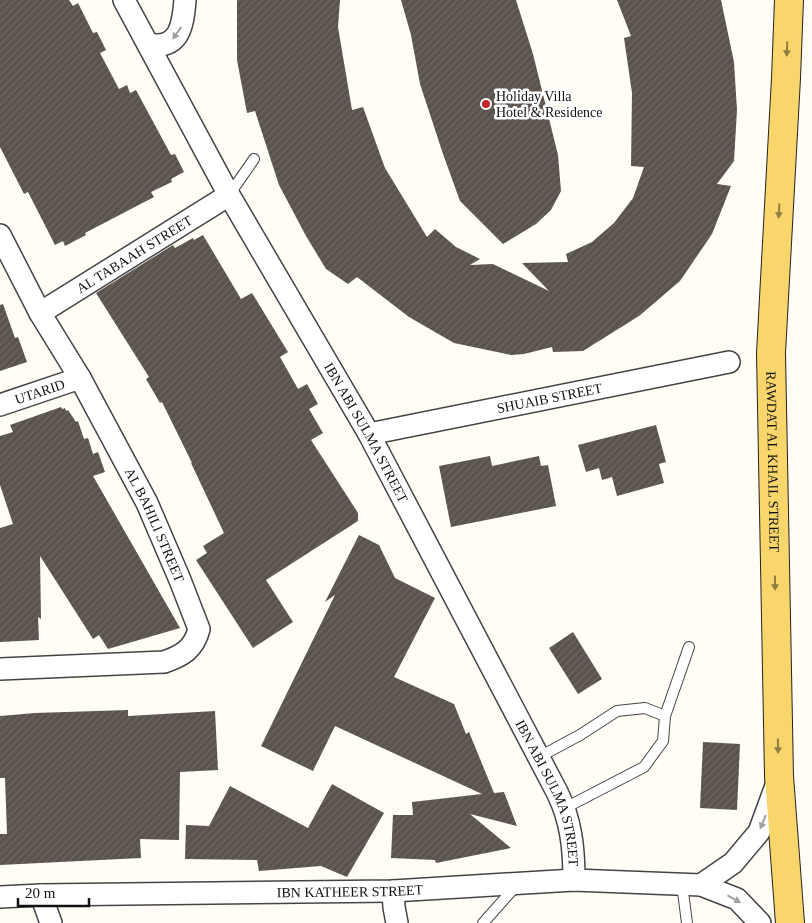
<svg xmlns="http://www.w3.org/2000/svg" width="812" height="923" font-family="'Times New Roman',serif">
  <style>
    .building { fill: url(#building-hatch) }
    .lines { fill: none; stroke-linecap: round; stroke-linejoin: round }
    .service-casing { stroke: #444; stroke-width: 12 }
    .minor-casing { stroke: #444; stroke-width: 24 }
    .primary-casing { stroke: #222; stroke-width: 30 }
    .service { stroke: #fff; stroke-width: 10 }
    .minor { stroke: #fff; stroke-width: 21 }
    .primary { stroke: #f9d66b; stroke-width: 28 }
    .oneway { fill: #a0a0a0 }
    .oneway2 { fill: #917d42 }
    .poi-dot { fill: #c4262e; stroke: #fff; stroke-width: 2 }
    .labels { text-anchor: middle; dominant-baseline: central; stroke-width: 5; stroke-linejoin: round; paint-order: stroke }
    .poi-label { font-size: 14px; fill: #111; stroke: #fff; text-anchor: start }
    .street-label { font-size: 14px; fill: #111; stroke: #fff }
  </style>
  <defs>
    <pattern id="building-hatch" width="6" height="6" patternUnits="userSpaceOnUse" patternTransform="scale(1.25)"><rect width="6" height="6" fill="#5a524d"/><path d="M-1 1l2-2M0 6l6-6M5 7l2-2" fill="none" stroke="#6d6662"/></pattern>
  </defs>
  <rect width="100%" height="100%" fill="#fffdf5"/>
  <!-- building -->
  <path class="building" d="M0,0H69L73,6L78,3L93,33L97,32L106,50L100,53L119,89L127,85L130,93L136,90L171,155L175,154L184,172L171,179L172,182L151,192L154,197L85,233L86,235L65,246L63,241L55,245L28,192L24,194L0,147Z
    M237,0H340L338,27L352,110L363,107L385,168L427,237L435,229L456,247L480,259L470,265L493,264L549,291L522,263L568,262L566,254L592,242L614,223L633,198L644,167L631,166L632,93L624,38L631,36L617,0H721L734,62L737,110L734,161L717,184L731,186L712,234L680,281L639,316L583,351L553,352L552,347L524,354L511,355L454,343L409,317L357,277L348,284L326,269L306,236L279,185L255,111L247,113L237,60Z
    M401,0H516L533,54L558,155L561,191L551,210L536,224L503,244L460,201L443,154L420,84L411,35Z
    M203,235L241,299L252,293L288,352L280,357L298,389L307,384L318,404L309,409L323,433L311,440L358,513V521L266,580L293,622L253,648L196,560L207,553L203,546L224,533L191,463H192L162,402L160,403L146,379L149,377L96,293L173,245L175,248L193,238L194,240Z
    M3,304L15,338L18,337L27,362L0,371V305Z
    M61,407L62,409L65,408L66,411L68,410L76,422L78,421L84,439L88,438L93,454L98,452L105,472L93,476L180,628L108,649L99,635L93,639L40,556L41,619L38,617L39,640L0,642V528L13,524L0,485V436L13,432L10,425Z
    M656,425L666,462L659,464L664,483L617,496L612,477L602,480L599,468L586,472L578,445Z
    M490,456L492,466L539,456L541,466L548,465L556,506L451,527L439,466Z
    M359,535L379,545L395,578L435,598L394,677L454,704L466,734L469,732L494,793L504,792L517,826L470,814L511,848L436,863L435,860L391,858L393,815H413L412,802L482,794L335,726L313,771L261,746L335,595L325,602Z
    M573,632L602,679L578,694L549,648Z
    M128,710V716L215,711L218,770L180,772L179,840L140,839L141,858L0,865V834H7L5,778H0V716L35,713Z
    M703,742L740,744L737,810L700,808Z
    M332,784L384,813L347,877L321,866L259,871L257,860L185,859L186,825L209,826L230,786L308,828Z"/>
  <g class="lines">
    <defs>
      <path id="service" d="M229,195L254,159
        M539,757L580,735L617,711L645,708L665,716
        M565,808L644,767L663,741L665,716L689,647
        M682,884L687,923
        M483,923L516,886"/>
      <g id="minor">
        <path id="s1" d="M124,0L229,195L369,434L557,792C571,820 574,848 574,880"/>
        <path d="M148,44C180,50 183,25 185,0"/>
        <path id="s2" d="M0,235L40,313L80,378L147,503L180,580L199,629C194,649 182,656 164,662L0,669"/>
        <path id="s3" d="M40,313L229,195"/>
        <path id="s4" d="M0,405L80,378"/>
        <path id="s5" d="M369,434L729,362"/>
        <path d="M701,885L733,863L759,832L777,783"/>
        <path d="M393,891L394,907L397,923"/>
        <path d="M41,895L51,923"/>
        <path id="s6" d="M0,897L41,895L393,891L574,880L701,885L737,899L760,923"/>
      </g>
      <g id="primary">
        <path id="s7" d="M789,0L786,78L771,353L779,776L790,923"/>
      </g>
    </defs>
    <!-- service casing -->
    <use href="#service" class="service-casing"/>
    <!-- minor casing -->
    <use href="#minor" class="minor-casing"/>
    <!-- primary casing -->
    <use href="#primary" class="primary-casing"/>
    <!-- service -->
    <use href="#service" class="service"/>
    <!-- minor -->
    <use href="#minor" class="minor"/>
    <!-- primary -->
    <use href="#primary" class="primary"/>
  </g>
  <!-- one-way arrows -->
  <defs><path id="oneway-solid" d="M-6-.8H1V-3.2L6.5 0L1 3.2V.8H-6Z" transform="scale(1.25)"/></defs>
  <g class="oneway">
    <use href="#oneway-solid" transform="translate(177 33) rotate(125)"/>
    <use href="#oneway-solid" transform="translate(763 822) rotate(112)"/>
    <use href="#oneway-solid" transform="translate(734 899) rotate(29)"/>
  </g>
  <g class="oneway2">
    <use href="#oneway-solid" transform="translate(787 49) rotate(92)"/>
    <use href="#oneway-solid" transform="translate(779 211) rotate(93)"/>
    <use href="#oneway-solid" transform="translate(775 583) rotate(89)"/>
    <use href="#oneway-solid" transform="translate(778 746) rotate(89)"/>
  </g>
  <!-- markers -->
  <circle class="poi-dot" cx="486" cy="104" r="5"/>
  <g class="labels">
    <!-- poi labels -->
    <g class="poi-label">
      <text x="496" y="96">Holiday Villa<tspan x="496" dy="16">Hotel &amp; Residence</tspan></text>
    </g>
    <!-- street labels -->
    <g class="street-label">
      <text stroke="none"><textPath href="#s3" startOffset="111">AL TABAAH STREET</textPath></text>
      <text stroke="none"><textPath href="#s4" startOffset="42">UTARID</textPath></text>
      <text stroke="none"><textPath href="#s5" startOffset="184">SHUAIB STREET</textPath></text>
      <text stroke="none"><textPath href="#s1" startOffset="496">IBN ABI SULMA STREET</textPath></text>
      <text stroke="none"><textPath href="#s7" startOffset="462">RAWDAT AL KHAIL STREET</textPath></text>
      <text stroke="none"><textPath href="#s2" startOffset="329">AL BAHILI STREET</textPath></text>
      <text stroke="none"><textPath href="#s1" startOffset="901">IBN ABI SULMA STREET</textPath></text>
      <text stroke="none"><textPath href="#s6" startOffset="350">IBN KATHEER STREET</textPath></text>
    </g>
  </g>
  <!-- scale -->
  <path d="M18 898v8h71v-8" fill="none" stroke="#111111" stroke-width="2.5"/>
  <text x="25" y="898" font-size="15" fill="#111111" stroke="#ffffff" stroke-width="4" paint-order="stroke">20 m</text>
</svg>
